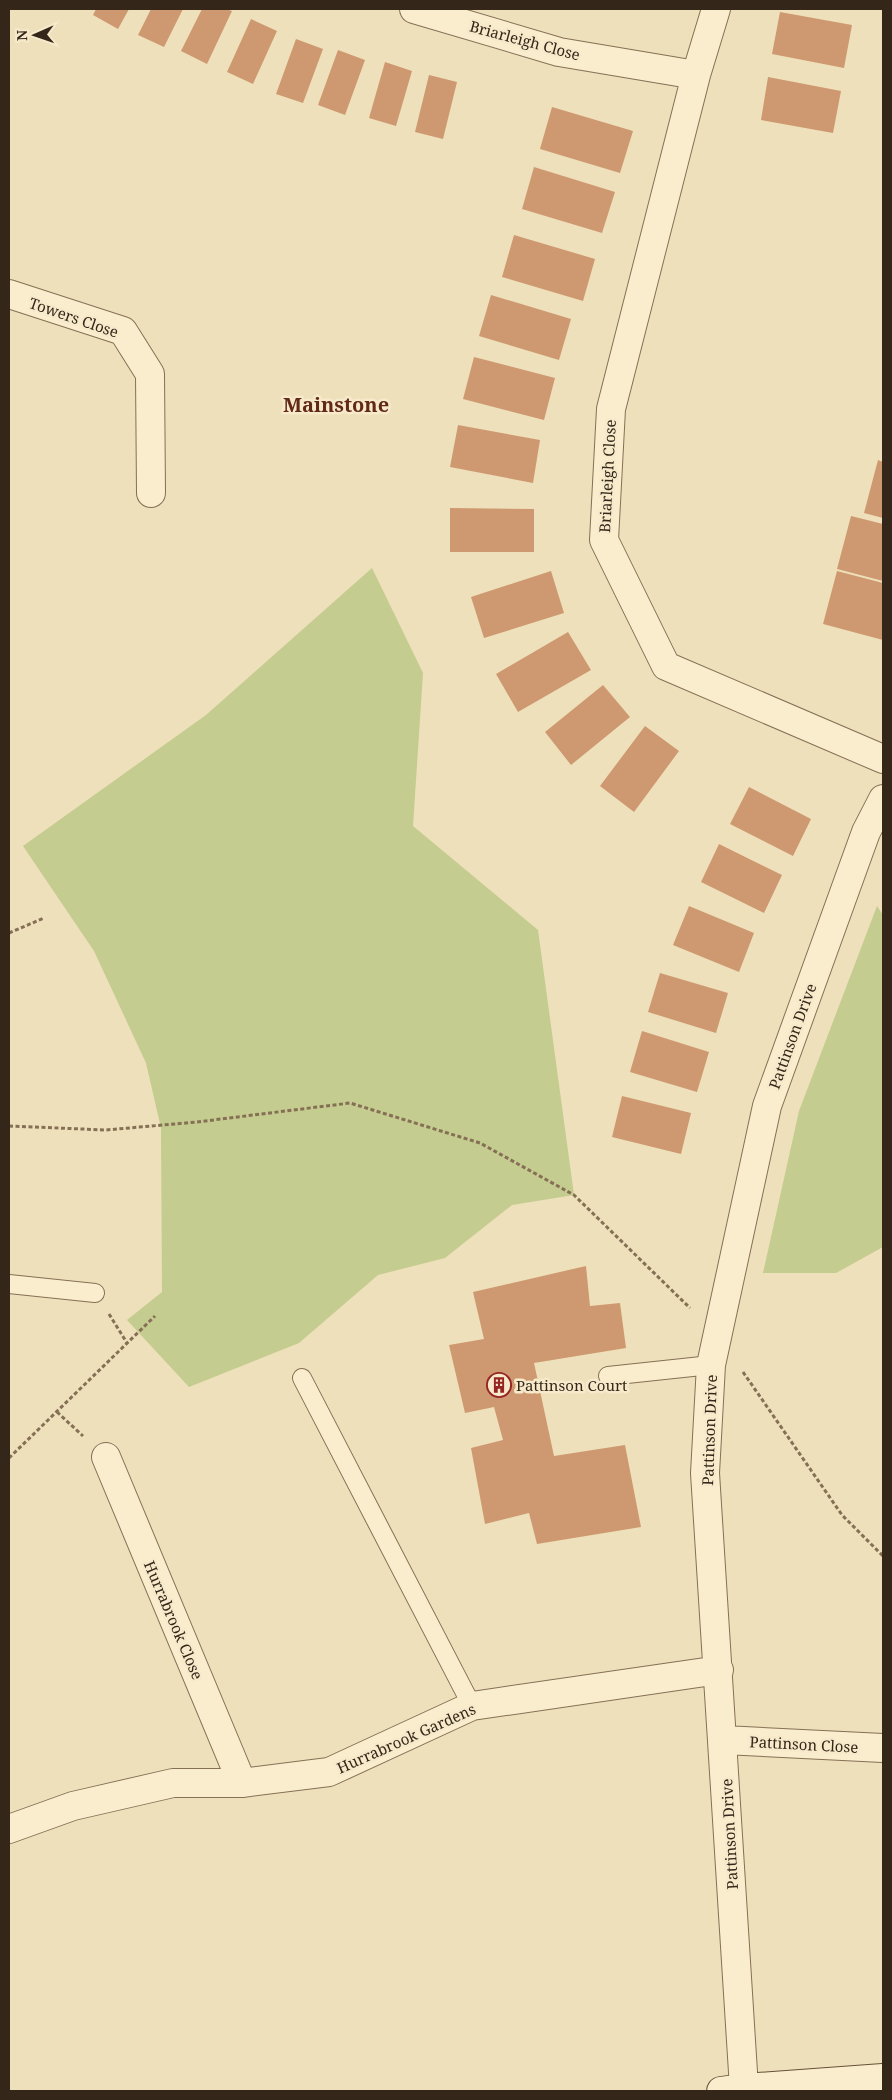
<svg xmlns="http://www.w3.org/2000/svg" width="892" height="2100" font-family="'Noto Serif',serif">
  <style>
    .green { fill: #c4cc8f }
    .building { fill: #ce9970 }
    .lines { fill: none; stroke-linecap: round; stroke-linejoin: round }
    .lane-casing { stroke: #867055; stroke-width: 20 }
    .street-casing { stroke: #867055; stroke-width: 30 }
    .secondary-casing { stroke: #675138; stroke-width: 30 }
    .path { stroke: #867055; stroke-width: 3; stroke-dasharray: 4 2.5; stroke-linecap: butt }
    .lane { stroke: #f9edce; stroke-width: 18 }
    .street { stroke: #f9edce; stroke-width: 28 }
    .secondary { stroke: #f9edce; stroke-width: 28 }
    .labels { text-anchor: middle; dominant-baseline: central; stroke-width: 5; stroke-linejoin: round; paint-order: stroke }
    .street-label { font-size: 15px; fill: #34271a; stroke: #f6eacb }
    .poi-label { font-size: 15px; fill: #34271a; stroke: #f6eacb; text-anchor: start }
    .district-label { font-size: 20px; font-weight: bold; fill: #622919; stroke: #f6eacb }
  </style>
  <rect width="100%" height="100%" fill="#eee0bb"/>
  <!-- green -->
  <path class="green" d="M372,568L423,673L413,826L538,930L574,1195L512,1205L445,1258L378,1275L299,1343L189,1387L127,1320L162,1292L161,1128L146,1063L94,951L23,846L206,715Z
    M877,906L883,915V1247L836,1273H763L799,1111Z"/>
  <!-- building -->
  <path class="building" d="M96,9H129L118,29L93,15Z
    M151,9H183L164,47L138,35Z
    M202,9H226L232,11L207,64L181,51Z
    M780,12L852,25L844,68L772,54Z
    M251,19L277,31L253,84L227,72Z
    M296,39L323,49L303,103L276,94Z
    M338,50L365,60L345,115L318,105Z
    M385,62L412,71L396,126L369,118Z
    M429,75L457,82L443,139L415,132Z
    M768,77L841,91L833,133L761,120Z
    M552,107L633,131L620,173L540,149Z
    M534,167L615,192L602,233L522,209Z
    M514,235L595,259L583,301L502,277Z
    M491,295L571,319L559,360L479,336Z
    M474,357L555,378L544,420L463,399Z
    M458,425L540,440L533,483L450,467Z
    M878,460L883,462V518L864,513Z
    M450,508L534,509V552H450Z
    M851,516L883,524V581L837,569Z
    M551,571L564,613L484,638L471,597Z
    M837,571L883,583V640L823,624Z
    M568,632L591,670L518,712L496,674Z
    M603,685L630,717L571,765L545,732Z
    M645,726L679,751L634,812L600,786Z
    M749,787L811,819L793,856L730,824Z
    M719,844L782,875L764,913L701,882Z
    M689,906L754,933L739,972L673,945Z
    M660,973L728,993L716,1033L648,1012Z
    M642,1031L709,1052L697,1092L630,1072Z
    M622,1096L691,1113L681,1154L612,1137Z
    M586,1266L590,1306L620,1303L626,1348L534,1363L554,1456L625,1445L641,1527L537,1544L529,1513L485,1524L471,1448L503,1440L494,1407L465,1413L449,1345L484,1339L473,1292Z"/>
  <g class="lines">
    <defs>
      <path id="lane" d="M9,1284L95,1293
        M608,1376L711,1365
        M302,1378L472,1706"/>
      <path id="street" d="M414,9L559,52L696,75
        M716,9L696,75L611,409L604,540L666,666L883,759
        M9,294L123,331L150,374L151,493
        M106,1457L242,1783
        M724,1740L883,1748
        M9,1829L73,1806L173,1783H242L329,1772L472,1706L719,1670
        M744,2088L705,1473L711,1365L767,1106L866,832L883,799"/>
      <path id="secondary" d="M721,2091L744,2088L883,2078"/>
    </defs>
    <!-- lane casing -->
    <use href="#lane" class="lane-casing"/>
    <!-- street casing -->
    <use href="#street" class="street-casing"/>
    <!-- secondary casing -->
    <use href="#secondary" class="secondary-casing"/>
    <!-- path -->
    <path class="path" d="M9,933L44,918
      M9,1126L106,1130L197,1122L350,1103L480,1143L574,1195L690,1308
      M109,1314L127,1343
      M743,1372L842,1515L883,1556
      M57,1412L83,1436
      M9,1458L155,1316"/>
    <!-- lane -->
    <use href="#lane" class="lane"/>
    <!-- street -->
    <use href="#street" class="street"/>
    <!-- secondary -->
    <use href="#secondary" class="secondary"/>
  </g>
  <!-- icons -->
  <defs>
    <symbol id="building-ring" viewBox="-11 -11 22 22"><circle r="9.5" fill="#f6eacb" stroke="#962524" stroke-width="1.5"/><path d="M-4-6H4V6H1V3H-1V6H-4ZM-2.5-4.3h1.7v1.8h-1.7ZM.8-4.3h1.7v1.8H.8ZM-2.5-1h1.7V.8h-1.7ZM.8-1h1.7V.8H.8Z" fill="#962524"/></symbol>
  </defs>
  <g fill-rule="evenodd">
    <use href="#building-ring" x="485" y="1371" width="28" height="28"/>
  </g>
  <g class="labels">
    <!-- street labels -->
    <g class="street-label">
      <text transform="translate(525 40) rotate(15)">Briarleigh Close</text>
      <text transform="translate(74 317) rotate(19)">Towers Close</text>
      <text transform="translate(607 476) rotate(-87)">Briarleigh Close</text>
      <text transform="translate(792 1036) rotate(-70)">Pattinson Drive</text>
      <text transform="translate(709 1430) rotate(-88)">Pattinson Drive</text>
      <text transform="translate(174 1620) rotate(67)">Hurrabrook Close</text>
      <text transform="translate(406 1738) rotate(-24)">Hurrabrook Gardens</text>
      <text transform="translate(804 1744) rotate(3)">Pattinson Close</text>
      <text transform="translate(729 1834) rotate(-93)">Pattinson Drive</text>
    </g>
    <!-- poi labels -->
    <g class="poi-label">
      <text x="516" y="1385">Pattinson Court</text>
    </g>
    <!-- district labels -->
    <g class="district-label">
      <text x="336" y="404">Mainstone</text>
    </g>
  </g>
  <!-- border -->
  <rect width="892" height="2100" fill="none" stroke="#34271a" stroke-width="20"/>
  <!-- north arrow -->
  <g transform="translate(35 35) rotate(268)" stroke="#f6eacb" stroke-width="4" paint-order="stroke">
  <path d="M0-4L9 19L0 12L-9 19Z" fill="#34271a"/>
  <text y="-8" font-size="14" font-weight="bold" text-anchor="middle" fill="#34271a">N</text>
  </g>
</svg>
